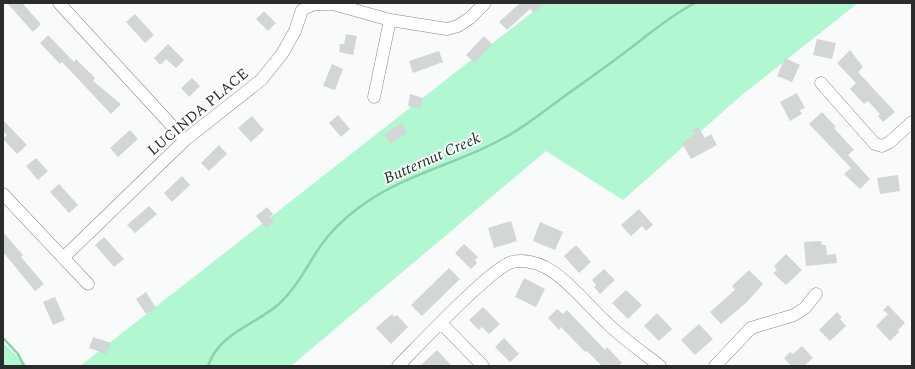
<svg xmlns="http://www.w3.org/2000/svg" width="915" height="369" font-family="Spectral,serif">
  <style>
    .green { fill: #b1f8d2 }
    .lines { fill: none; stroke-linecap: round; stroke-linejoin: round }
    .stream { stroke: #8ad1ac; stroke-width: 2.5 }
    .building { fill: #d2d6d4 }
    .minor-casing { stroke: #858987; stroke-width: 13 }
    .minor { stroke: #fff; stroke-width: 12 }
    .labels { text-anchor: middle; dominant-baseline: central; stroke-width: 3.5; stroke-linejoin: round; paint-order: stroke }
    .street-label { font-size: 15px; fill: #2b2d2c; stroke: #fff }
    .water-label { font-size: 16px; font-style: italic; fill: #103021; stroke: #fff }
  </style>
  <rect width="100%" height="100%" fill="#f8fbf9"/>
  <!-- green -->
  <path class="green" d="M544,3H858L743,94L623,200L546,151L291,366H80Z
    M3,343L28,366H3Z"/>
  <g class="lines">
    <!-- stream -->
    <path class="stream" d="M3,338L18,354L24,366
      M208,366C219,333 255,325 279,304C299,285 307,265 322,244C332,230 344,219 357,209C405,172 465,163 516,131C533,120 550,107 566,95C593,76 620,57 646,36C662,24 677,12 695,3"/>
  </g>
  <!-- building -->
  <path class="building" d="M7,3H22L41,24L33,32Z
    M520,3H544L534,13L530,9L507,30L499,22Z
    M264,11L276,23L268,31L256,19Z
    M135,14L154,35L145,43L126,22Z
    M346,34L357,36L353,55L339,52L340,44H344Z
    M48,35L74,62L76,59L95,78L93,81L121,104L111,114L62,62L60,64L40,43Z
    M484,36L492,44L475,63L466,55Z
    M817,39L836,43L832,59L813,55Z
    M168,44L184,60L176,68L166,59L160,65L154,58Z
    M850,50L863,67L858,72L895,112L883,122L878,116L880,114L868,101L864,104L850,89L856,83L837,63Z
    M439,51L443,62L413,73L409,61Z
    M785,58L800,65L792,82L777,76Z
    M332,64L343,69L335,90L323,86Z
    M192,78L200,86L189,97L181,88Z
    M797,93L805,108L800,110L802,114L790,121L780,102Z
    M410,94L423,98L420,109L408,106Z
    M822,112L836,127L834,128L854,150L848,155L870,179L860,189L844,174L851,168L809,124Z
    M338,115L350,129L341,137L329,123Z
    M252,116L264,130L251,142L238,128Z
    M3,120L27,145L17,154L3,139L7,135L3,131Z
    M402,123L407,133L390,143L384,134Z
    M698,127L705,138L711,134L717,145L691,159L682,143L695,134L692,130Z
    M130,130L138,139L118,157L110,148Z
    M219,145L227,154L209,171L201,163Z
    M36,158L48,171L38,180L26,166Z
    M898,175L900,191L880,194L877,178Z
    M182,176L190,185L172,202L164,193Z
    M59,184L78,205L69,213L50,192Z
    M149,206L157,214L135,233L127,225Z
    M267,207L273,214L270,217L274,222L266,228L256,216Z
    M639,209L653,225L646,231L642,226L631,236L621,225Z
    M511,221L517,241L494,248L488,228Z
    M540,222L563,232L555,250L533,241Z
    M3,232L23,255L21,257L44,284L35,291L3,252Z
    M104,237L124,259L114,267L95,245Z
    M821,241L822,245H826L827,255L836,254L837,263L806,266L804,242Z
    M464,244L478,257L475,260L477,263L471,269L455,253Z
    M576,245L591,262L579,273L564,256Z
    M786,254L802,270L786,285L773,273L777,270L774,266Z
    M449,268L460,279L422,316L411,305Z
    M604,269L615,280L600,294L594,287L596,285L592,280Z
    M749,270L763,284L747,302L721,324L710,312L735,290L732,286Z
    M524,278L545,289L536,307L515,297Z
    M626,290L642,305L628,319L612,303Z
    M146,292L156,308L146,314L136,299Z
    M55,297L65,320L53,325L43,302Z
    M888,305L905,323L898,330L899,332L890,341L876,326L888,314L883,310Z
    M483,307L500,324L489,334L482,327L479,330L469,320Z
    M557,309L563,314L567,310L605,350L607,347L622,363L619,366H602L587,351L585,352L561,327L559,330L548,318Z
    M837,312L842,317L840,319L846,326L830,341L819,330Z
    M657,313L672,329L659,341L644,326Z
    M392,314L394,317L397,315L408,327L391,344L376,328Z
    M699,324L713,339L695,355L681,340Z
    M93,337L111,343L106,354L89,348Z
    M504,338L519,354L510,362L495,347Z
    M802,346L813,358L804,366H791L784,358L790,352L793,354Z
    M437,350L452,366H420Z"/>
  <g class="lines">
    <defs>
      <path id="minor" d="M59,3L185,140
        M302,10L314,4H333L390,20L447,29L458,26L470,18L485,3
        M821,83L875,144L882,146L890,142L912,122
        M374,97L390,20
        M3,194L88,284
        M63,258L185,140L261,80L282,54L295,31L302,10
        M441,323L483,366
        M398,366C417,347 492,267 512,262C552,254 581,300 606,322C622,338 642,352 660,366
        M715,366L751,328L794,315L805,308L816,294"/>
    </defs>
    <!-- minor casing -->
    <use href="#minor" class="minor-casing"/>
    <!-- minor -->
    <use href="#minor" class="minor"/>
  </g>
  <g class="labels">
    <!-- street labels -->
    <g class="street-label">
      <text transform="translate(198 112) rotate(-40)">LUCINDA PLACE</text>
    </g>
    <!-- water labels -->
    <g class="water-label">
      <text transform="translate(432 158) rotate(-24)">Butternut Creek</text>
    </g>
  </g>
  <!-- border -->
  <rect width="915" height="369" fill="none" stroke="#2b2d2c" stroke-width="8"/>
</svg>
